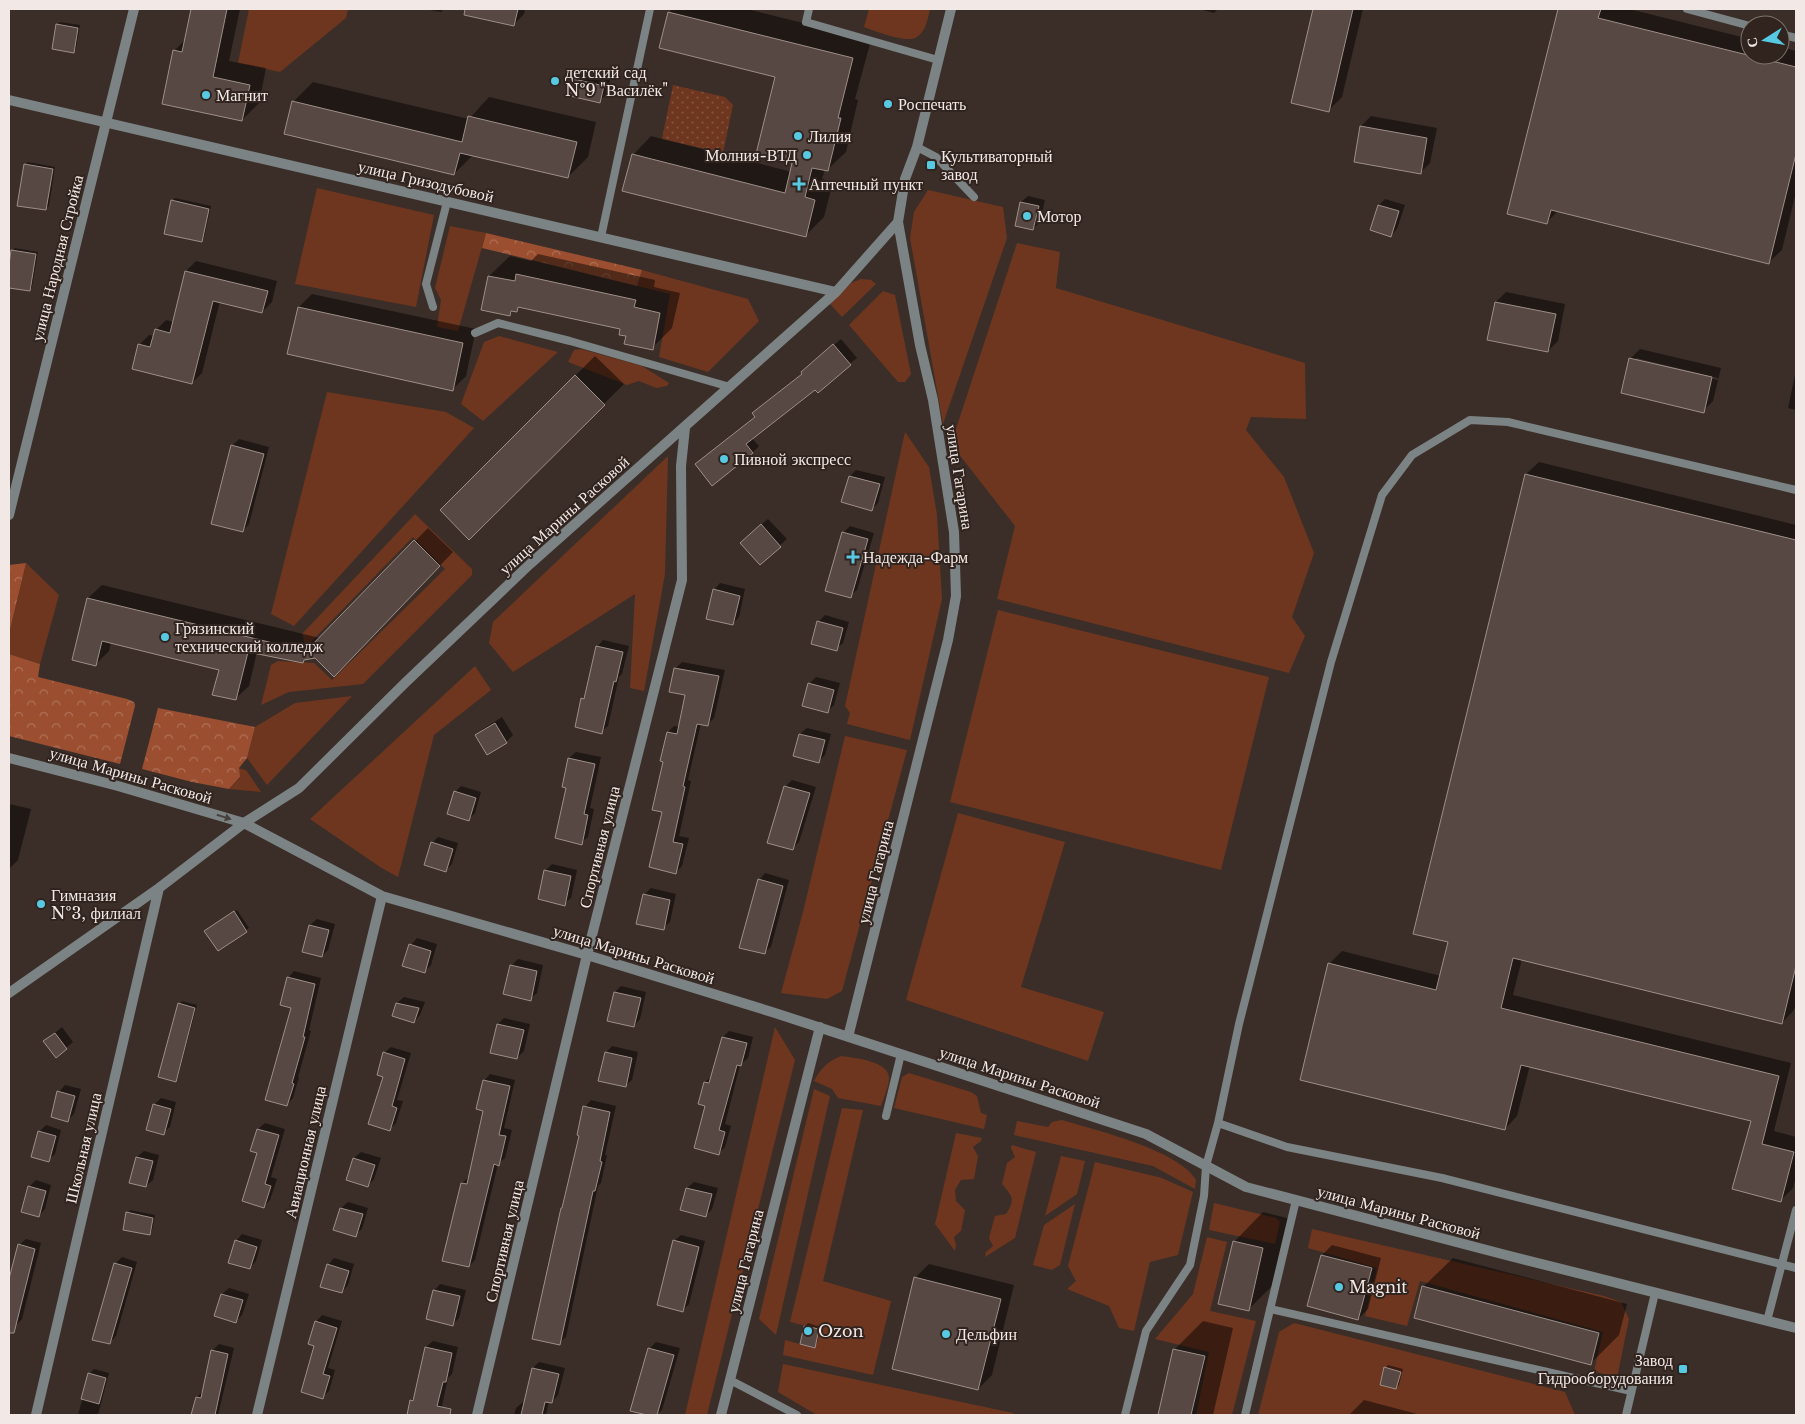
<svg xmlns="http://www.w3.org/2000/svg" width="1805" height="1424" font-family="'Libre Baskerville',serif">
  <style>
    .grass { fill: #6e361f }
    .forest { fill: url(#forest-crowns) }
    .park { fill: url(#park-dots) }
    .shadow { fill: #0007; fill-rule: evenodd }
    .building { fill: #574843; stroke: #9e8e88 }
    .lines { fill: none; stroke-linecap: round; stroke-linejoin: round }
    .service { stroke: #7b8385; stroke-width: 8 }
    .minor { stroke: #7b8385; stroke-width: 10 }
    .oneway { fill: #47403e }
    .poi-dot { fill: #57c9e2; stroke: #31241f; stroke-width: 2 }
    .labels { text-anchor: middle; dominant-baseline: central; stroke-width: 4; stroke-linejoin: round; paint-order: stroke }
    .poi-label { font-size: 16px; fill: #f2e9e6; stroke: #31241f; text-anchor: start }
    .street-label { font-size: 16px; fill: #f2e9e6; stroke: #31241f }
  </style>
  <defs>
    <pattern id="forest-crowns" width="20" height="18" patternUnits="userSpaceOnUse" patternTransform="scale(1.25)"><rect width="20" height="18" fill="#9b4f30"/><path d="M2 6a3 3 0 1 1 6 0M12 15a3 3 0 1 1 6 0" fill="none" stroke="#ae7158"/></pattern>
    <pattern id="park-dots" width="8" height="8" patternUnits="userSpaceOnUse" patternTransform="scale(1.25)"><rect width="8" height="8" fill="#6e361f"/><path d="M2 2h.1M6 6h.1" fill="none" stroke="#835340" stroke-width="1.8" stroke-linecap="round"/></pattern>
  </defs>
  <rect width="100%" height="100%" fill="#3b2e28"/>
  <!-- grass -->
  <path class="grass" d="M249,9H348L346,18L280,72L238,63Z
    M869,9H930C928,18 926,31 917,37C908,44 875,31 864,27Z
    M317,188L434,215L416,307L295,284Z
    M928,190L1003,207L1007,238L943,424L910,238L914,212Z
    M450,226L486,233L458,331L437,327L441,300L435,288Z
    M1017,243L1060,252L1056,288L1305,363L1306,419L1251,417L1246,430L1284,477L1314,553L1292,617L1305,636L1289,673L997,599L1015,526L951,444Z
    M642,270L748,299L759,321L708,372L659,357L670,294L637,286Z
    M861,279L871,280L876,284L842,317L830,304L851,283Z
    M883,291L895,295L911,374L905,382H898L849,325Z
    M499,336L558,352L483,421L461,404L484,342Z
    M581,349L642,366L669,383L667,386L656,388L639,381L627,385L568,362L574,350Z
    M327,392L446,412L474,428L294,626L271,614Z
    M905,432L929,467L937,515L942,599L910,740L847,724L850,713L845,706Z
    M668,456L665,574L644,691L630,688L635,594L513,672L489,643L493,622Z
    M415,514L472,569V575L363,684L289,692L261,705L271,665L278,661L314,663L332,680L445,569L413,537L306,647L302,634Z
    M26,563L59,595L40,664L9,654V634Z
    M998,610L1269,677L1221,870L950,802Z
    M475,666L491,690L434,735L398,877L380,867L310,819Z
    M352,696L267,785L247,758L255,727L295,703Z
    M845,736L907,750L842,991L827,999L781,993L803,912Z
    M238,768L246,770L261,792L229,789L240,778Z
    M958,813L1065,842L1021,987L1104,1012L1088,1061L906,1000Z
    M775,1027L795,1060L707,1415H685Z
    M841,1056C855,1058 889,1061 889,1078C889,1087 884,1097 881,1106L838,1098L832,1089L814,1081C821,1068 827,1062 841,1056Z
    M909,1073L971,1092L977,1096L981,1113L987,1115L984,1129L894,1108L902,1077Z
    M814,1089L830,1096L776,1335L759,1319Z
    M842,1108L863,1110L823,1281L891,1301L873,1375L783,1355L785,1340L814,1348L819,1329L790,1322Z
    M1062,1120C1095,1130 1179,1150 1196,1180L1195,1189L1153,1166L1014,1135L1017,1121L1048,1127L1052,1122Z
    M956,1133L982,1138L981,1141L973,1147L978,1156L974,1179L961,1180L955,1190L956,1201L965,1210L961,1231L954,1237L956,1245L955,1251L935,1224Z
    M1012,1145L1036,1152L1015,1238L985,1257L986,1252L993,1246L989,1238L995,1216L1006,1214C1016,1199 1012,1196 1002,1184L1007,1163L1015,1157L1011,1148Z
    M1061,1156L1085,1161L1077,1194L1045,1216Z
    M1095,1162L1162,1178L1193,1192L1178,1255L1150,1262L1134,1331L1119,1328L1109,1306L1067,1289L1076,1281L1068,1266Z
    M1214,1203L1276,1218L1280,1222L1275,1244L1209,1230Z
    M1075,1204L1060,1265L1052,1270L1033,1265L1044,1225Z
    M1312,1229L1604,1296L1621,1302L1629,1319L1617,1378L1594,1371L1603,1332L1420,1281L1407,1326L1365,1316L1377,1268L1308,1248Z
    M1207,1237L1227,1242L1210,1311L1256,1321L1232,1415H1196L1209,1352L1155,1339L1193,1294Z
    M1294,1323L1565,1392L1575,1415H1258L1279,1332Z
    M783,1364L1013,1413L1014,1415H817L778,1392Z"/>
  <!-- forest -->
  <path class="forest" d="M486,233L642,270L637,286L482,248Z
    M26,563L9,634V565Z
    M9,654L40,664L38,677L127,699L134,702L135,706L120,764L9,736Z
    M158,708L255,727L247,758L239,768L240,777L229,789L192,782L142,769Z"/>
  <!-- park -->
  <path class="park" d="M673,85L725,97L733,105L723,153L662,139Z"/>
  <!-- shadow -->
  <path class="shadow" d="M192,9H240L229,61L266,68L259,103L242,120L174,51L186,39Z
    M424,9H444L441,12Z
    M487,9H525L524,14L514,24L485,18Z
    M672,9H747L871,40L855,99L858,100L846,152L827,170L825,169L822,179L833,182L824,217L806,235L633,155L651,136L792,172L794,162L777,76L660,47L669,12Z
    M1199,9H1218L1214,13Z
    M1315,9H1363L1342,97L1329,110L1293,102Z
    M1559,9H1629L1750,39V55H1780V47L1796,51V192L1782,250L1768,263L1559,210L1547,222L1508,213Z
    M60,22L80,25L76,49L73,51L57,25Z
    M581,73L610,80L606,95L599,101L575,80Z
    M313,82L469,119L489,97L596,122L588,157L568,177L473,155L454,174L293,102Z
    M1371,116L1437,128L1430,163L1420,173L1361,126Z
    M28,162L55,167L49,206L46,209L25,165Z
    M1028,196L1045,200L1040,222L1033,229L1016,225L1021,202Z
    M175,198L211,206L204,238L201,241L172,201Z
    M1385,199L1405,205L1397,229L1391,236L1379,205Z
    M15,248L38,252L32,287L30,290L9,286V273L12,251Z
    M538,254L655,280L654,287L680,293L672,328L652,348L627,335L621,328L521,306L509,315L489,276L510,256L531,261Z
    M196,261L277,281L272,302L262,312L220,301L202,373L192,383L139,345L149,335L155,336L156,330L166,320L174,322L186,271Z
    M1506,292L1565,304L1558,341L1548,351L1496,302Z
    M312,294L476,329L466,376L453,389L299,307Z
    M841,339L857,358L752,438L759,446L753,452L703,458L756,416L760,407L803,373L809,366Z
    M1640,349L1721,368L1713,401L1703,411L1630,359ZM1636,358L1718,378V380L1636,361Z
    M595,356L624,384L469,538L441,510Z
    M1796,370V410L1788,408Z
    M239,439L269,447L249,524L243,531L232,446Z
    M1539,462L1796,525V1002L1794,1010L1782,1023L1522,959L1513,995L1791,1063L1774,1131L1796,1137V1176L1793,1188L1780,1201L1752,1120L1530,1065L1517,1116L1505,1129L1329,964L1342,951L1441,976L1449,941L1415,933L1526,474Z
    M856,470L885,477L878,503L872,509L843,502L850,476Z
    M768,519L787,539L760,563L748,536Z
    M850,526L874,533L857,590L850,596L843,533Z
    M428,528L453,552L334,675L315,657L306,658L303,662L257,652L249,686L235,699L220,669L111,642L109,651L96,664L73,659L88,598L102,585L320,638Z
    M720,583L745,589L739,617L733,624L714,590Z
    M825,615L849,622L843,643L836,649L818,622Z
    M603,640L629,646L622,674L619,677L608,726L601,732L582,699L586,695L597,647Z
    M682,662L725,670L714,718L708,724L701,723L688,780L691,781L679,836L689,838L682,866L676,872L663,811L664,761L668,732L674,726L680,727L686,694L675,669Z
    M816,677L840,683L834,705L828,711L809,684Z
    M502,717L513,735L506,742L487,753L476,735L483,729Z
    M807,728L831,734L825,755L818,762L794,755L800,734Z
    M576,752L601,757L590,808L594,809L588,837L581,843L568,787L563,786L569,758Z
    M792,780L816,787L799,842L793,848L785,787Z
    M461,786L481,792L475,813L469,819L455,792Z
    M9,804L31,809L18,860L9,869Z
    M438,837L458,843L452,864L446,870L432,843Z
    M552,864L577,870L571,898L564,904L545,871Z
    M765,873L789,880L771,947L764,953L759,880Z
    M651,888L676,894L670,922L663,928L644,895Z
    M237,910L249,928L218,950L209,928Z
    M317,919L335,924L328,950L322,956L310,925Z
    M417,938L437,944L431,965L424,972L411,945Z
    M518,959L543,965L537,993L530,999L511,966Z
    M294,971L321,978L309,1030L311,1031L298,1077H299L293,1098L287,1105L292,1007L288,978Z
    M621,986L646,992L640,1019L634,1026L615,992Z
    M404,997L425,1002L420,1015L414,1022L394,1016L397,1003Z
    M182,1001L197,1005L178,1077L176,1080L179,1004Z
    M504,1018L530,1024L524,1051L517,1058L498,1024Z
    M62,1027L73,1042L66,1048L45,1041Z
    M729,1031L753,1037L748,1058L740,1065L725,1124L731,1126L725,1147L719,1153L706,1105L705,1082L713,1075L723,1037Z
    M612,1046L638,1052L632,1080L625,1086L606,1053Z
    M391,1047L411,1053L397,1100L403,1101L396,1123L390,1129L384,1076V1053Z
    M490,1074L515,1080L504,1128L512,1130L505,1158L498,1164L475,1260L469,1266L462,1183L469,1177L485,1110L484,1081Z
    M65,1085L81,1089L74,1114L68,1120L59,1092Z
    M161,1098L176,1102L170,1127L163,1133L154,1105Z
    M591,1100L616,1106L605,1155H607L601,1183L598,1186L566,1337L559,1343L564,1206L580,1135L585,1107Z
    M265,1123L285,1129L271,1177L277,1179L270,1200L264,1207L258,1129Z
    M46,1125L61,1130L55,1154L48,1160L39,1132Z
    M144,1151L159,1155L153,1180L146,1186L137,1157Z
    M361,1152L381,1158L374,1179L368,1186L354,1158Z
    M36,1180L51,1185L45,1209L39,1216L29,1187Z
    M694,1182L718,1188L712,1209L706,1216L682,1209L687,1188Z
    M348,1202L368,1208L362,1229L355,1235L335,1229L341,1208Z
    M130,1210L155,1215L152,1231L149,1234L128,1213Z
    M1263,1212L1291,1219L1277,1281L1248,1310L1234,1242Z
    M242,1234L262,1240L256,1261L250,1268L236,1241Z
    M681,1235L705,1241L689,1304L683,1310L674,1241Z
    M26,1239L41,1243L22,1319L16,1325L9,1323V1286L19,1245Z
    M1332,1245L1381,1258L1368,1309L1358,1319L1322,1255Z
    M122,1257L137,1262L116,1336L109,1343L115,1264Z
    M334,1258L354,1264L348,1285L342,1292L328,1265Z
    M1453,1258L1627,1304L1619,1335L1590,1364L1423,1287Z
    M929,1264L1014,1285L992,1375L978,1389L915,1278Z
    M440,1284L466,1290L459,1318L453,1324L434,1291Z
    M229,1288L249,1294L242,1315L236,1322L216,1315L222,1294Z
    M322,1315L342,1321L328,1368L335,1370L329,1391L323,1397L316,1345V1322Z
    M1203,1321L1233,1328L1213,1415H1160L1174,1350Z
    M808,1323L821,1327L817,1343L814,1346L801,1343L805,1326Z
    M433,1341L458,1347L452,1374L448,1378L440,1415H408L411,1401L415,1396L426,1347Z
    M656,1342L680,1348L662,1410L656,1415H652L632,1410L649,1349Z
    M219,1344L234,1348L218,1415H192L197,1397L203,1391L212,1351Z
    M539,1362L565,1368L558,1395L552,1402L549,1401L546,1415H514L516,1408L523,1402H525L533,1368Z
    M1388,1365L1403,1369L1399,1385L1396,1388L1385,1368Z
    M94,1369L109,1373L98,1415H78L89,1374Z
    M1364,1400L1421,1415H1349Z"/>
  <!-- building -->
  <path class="building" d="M191,9H227L213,77L250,85L242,121L162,104L173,50L182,52Z
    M465,9H518L514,26L464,15Z
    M1313,9H1353L1329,112L1291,103Z
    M1558,9H1601L1598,18L1796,67V154L1769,264L1551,210L1547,224L1507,214Z
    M668,12L853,58L838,118H841L828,171L812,168L805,197L815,200L806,237L622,191L632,154L785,193L792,163L756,154L775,77L659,48Z
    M56,24L78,28L74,53L52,49Z
    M574,79L604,86L600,103L570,96Z
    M292,101L462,142L468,116L577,142L568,178L460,153L454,175L284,134Z
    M1360,126L1427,138L1421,174L1354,162Z
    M24,164L53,169L46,210L17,206Z
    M171,200L209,209L202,242L164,234Z
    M1020,202L1039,206L1033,230L1015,226Z
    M1378,205L1399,211L1391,237L1370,230Z
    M11,250L36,254L30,291L9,288V265Z
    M185,271L268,291L262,313L213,301L192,384L132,369L138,344L150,347L155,329L170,333Z
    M516,274L636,300L634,307L660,313L653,350L624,344L626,336L619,335L620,329L518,307L517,312L511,311L510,316L481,310L488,276L515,281Z
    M1495,302L1556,314L1548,352L1487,340Z
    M298,307L463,343L453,391L287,354Z
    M833,344L851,365L818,393L815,390L746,444L753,453L712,486L695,464L755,417L752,413L802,374L801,372Z
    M1629,358L1712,377L1704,413L1621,393Z
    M575,375L605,405L469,540L440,510Z
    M231,445L264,454L243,532L211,524Z
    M1525,474L1796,540V966L1782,1024L1513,958L1501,1008L1779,1076L1762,1144L1794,1152L1781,1202L1732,1189L1751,1121L1521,1065L1505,1130L1300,1080L1328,963L1436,990L1448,942L1413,934Z
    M849,476L880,484L872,511L841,502Z
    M761,524L781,547L760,565L740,543Z
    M842,532L868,539L851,598L825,591Z
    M414,540L440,566L334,677L315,658L304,660L303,663L248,652L236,700L212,695L219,670L102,641L96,666L72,660L87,598L306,651Z
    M713,589L740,596L733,625L706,619Z
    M817,621L843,628L837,651L811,644Z
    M596,646L623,652L616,682L614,681L602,734L575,727L581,698L584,699Z
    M674,668L719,676L708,726L697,724L683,786L685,787L673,842L683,844L676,874L649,867L662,812L652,810L663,762L660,761L667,732L677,734L685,695L669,692Z
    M808,683L834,690L828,713L802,706Z
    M495,723L507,743L487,755L475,735Z
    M799,734L825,740L819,763L793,756Z
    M568,758L595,764L584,814L588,815L582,845L555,838L566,788L562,787Z
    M784,786L810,793L793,850L767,843Z
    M454,791L476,798L469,821L447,814Z
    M431,842L453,849L446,872L424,865Z
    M544,870L571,876L565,906L538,899Z
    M758,879L783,886L765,954L739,948Z
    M643,894L670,900L664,930L636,924Z
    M234,911L247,932L218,951L204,931Z
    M309,925L329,930L322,957L302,952Z
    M409,944L431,951L425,973L402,966Z
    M510,965L537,971L531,1001L503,994Z
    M287,977L315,984L303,1037H305L292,1083L294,1084L287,1106L265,1100L291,1008L280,1005Z
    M614,992L641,998L634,1027L607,1021Z
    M178,1003L195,1008L176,1082L158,1077Z
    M396,1003L419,1008L414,1023L392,1016Z
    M497,1024L524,1030L517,1059L490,1053Z
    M55,1033L67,1049L56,1058L43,1041Z
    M722,1037L747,1043L741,1066L737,1065L719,1130L725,1132L719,1155L694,1148L705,1106L698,1104L704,1082L709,1083Z
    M383,1052L405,1059L392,1106L397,1108L390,1131L368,1124L383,1077L377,1075Z
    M605,1052L632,1058L626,1087L598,1081Z
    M483,1080L510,1086L499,1135L506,1136L499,1166L494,1164L469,1267L442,1261L461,1183L467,1184L483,1111L476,1109Z
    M57,1091L75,1096L68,1122L51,1117Z
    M153,1104L171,1109L164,1135L146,1130Z
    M583,1106L610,1112L600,1161L602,1162L595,1191H593L560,1345L532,1339L561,1208H562L579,1136L577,1135Z
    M257,1129L279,1135L265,1184L271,1186L264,1208L242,1201L257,1153L250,1151Z
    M38,1131L56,1136L49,1162L31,1157Z
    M136,1157L153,1161L146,1187L129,1183Z
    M353,1158L375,1165L368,1187L346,1180Z
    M28,1186L46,1191L39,1217L21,1212Z
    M686,1188L712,1194L706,1217L680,1210Z
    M340,1208L363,1214L356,1237L333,1230Z
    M126,1212L153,1218L150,1235L123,1230Z
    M235,1240L257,1247L250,1269L228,1263Z
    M673,1240L699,1247L683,1312L657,1305Z
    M1233,1241L1263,1248L1249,1311L1218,1304Z
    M18,1244L35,1249L14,1333H9V1279Z
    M1321,1255L1372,1268L1358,1320L1307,1306Z
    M114,1263L132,1268L110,1344L92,1340Z
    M327,1264L349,1271L342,1293L320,1287Z
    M914,1277L1001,1299L978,1390L892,1369Z
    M1422,1286L1599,1333L1591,1365L1414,1318Z
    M433,1290L460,1296L453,1326L426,1319Z
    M221,1294L243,1300L236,1323L214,1316Z
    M315,1321L337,1328L323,1374L330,1376L323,1399L301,1392L314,1346L308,1344Z
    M804,1326L819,1329L815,1348L800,1344Z
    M425,1347L452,1353L446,1382H443L437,1406L451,1409L450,1415H407L410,1400L413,1401Z
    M648,1348L674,1355L657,1415H647L630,1411Z
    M1173,1349L1205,1356L1191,1415H1158Z
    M211,1350L228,1354L215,1415H191L196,1397L201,1398Z
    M1384,1367L1401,1372L1396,1389L1380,1385Z
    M532,1368L559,1374L552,1403L545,1402L542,1415H521Z
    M88,1373L106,1378L99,1404L81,1399Z"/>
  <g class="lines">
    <!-- service -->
    <path class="service" d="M809,9L806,22L938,60
      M1687,9L1750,26
      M1780,34L1796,38
      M917,147L936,157L974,197
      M601,237L650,9
      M433,307L426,284L447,202
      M475,333L498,323L570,341L730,387
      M886,1116L901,1054
      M1218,1123L1239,1024L1331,662L1382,495L1412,455L1470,420L1508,422L1796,490
      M1270,1309L1631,1391
      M1767,1321L1796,1210
      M730,1380L797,1415
      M1125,1415L1146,1331L1190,1265L1204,1196L1206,1166L1218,1123L1287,1147L1442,1178L1796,1268
      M1245,1415L1296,1200
      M1626,1415L1655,1293"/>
    <!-- minor -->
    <path class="minor" d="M9,100L836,292
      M9,515L134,9
      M9,758L118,786L244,823L382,896L587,955L775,1013L1146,1134L1246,1187L1502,1254L1796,1328
      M9,993L159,888L244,823L299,788L406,682L530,564L836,292L898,222
      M848,1037L948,640L956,596L954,532L933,400L920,345L898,222L905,179L917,147L951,9
      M36,1415L159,888
      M257,1415L382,896
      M477,1415L587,955L682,580L681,466L685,428
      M721,1415L820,1027"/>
  </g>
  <!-- one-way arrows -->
  <defs><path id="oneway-solid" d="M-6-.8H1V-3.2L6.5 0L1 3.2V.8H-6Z" transform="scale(1.25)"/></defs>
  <use class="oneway" href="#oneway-solid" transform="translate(224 817) rotate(17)"/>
  <!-- markers -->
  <g class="poi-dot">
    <circle cx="555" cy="81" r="5"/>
    <circle cx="206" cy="95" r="5"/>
    <circle cx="888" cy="104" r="5"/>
    <circle cx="798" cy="136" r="5"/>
    <circle cx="807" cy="155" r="5"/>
    <rect x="926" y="160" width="10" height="10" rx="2.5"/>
    <path d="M796.5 176.5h5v5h5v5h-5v5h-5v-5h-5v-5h5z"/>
    <circle cx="1027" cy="216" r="5"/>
    <circle cx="724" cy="459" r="5"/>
    <path d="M850.5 549.5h5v5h5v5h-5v5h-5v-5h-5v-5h5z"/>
    <circle cx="165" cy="637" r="5"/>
    <circle cx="41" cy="904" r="5"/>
    <circle cx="1339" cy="1287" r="5"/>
    <circle cx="808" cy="1331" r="5"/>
    <circle cx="946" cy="1334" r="5"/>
    <rect x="1678" y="1364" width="10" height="10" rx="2.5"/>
  </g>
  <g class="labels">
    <!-- poi labels -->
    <g class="poi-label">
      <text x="565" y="72">детский сад<tspan x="565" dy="18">№9 "Василёк"</tspan></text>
      <text x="216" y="95">Магнит</text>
      <text x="898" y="104">Роспечать</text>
      <text x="808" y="136">Лилия</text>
      <text x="797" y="155" text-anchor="end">Молния-ВТД</text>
      <text x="941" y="156">Культиваторный<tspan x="941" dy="18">завод</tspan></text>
      <text x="809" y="184">Аптечный пункт</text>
      <text x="1037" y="216">Мотор</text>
      <text x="734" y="459">Пивной экспресс</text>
      <text x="863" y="557">Надежда-Фарм</text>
      <text x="175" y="628">Грязинский<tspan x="175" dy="18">технический колледж</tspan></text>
      <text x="51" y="895">Гимназия<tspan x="51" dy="18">№3, филиал</tspan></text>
      <text x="1349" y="1287">Magnit</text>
      <text x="818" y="1331">Ozon</text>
      <text x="956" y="1334">Дельфин</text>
      <text x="1673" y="1360" text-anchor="end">Завод<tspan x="1673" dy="18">Гидрооборудования</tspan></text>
    </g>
    <!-- street labels -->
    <g class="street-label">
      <text transform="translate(426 181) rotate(13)">улица Гризодубовой</text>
      <text transform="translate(57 258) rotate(-76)">улица Народная Стройка</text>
      <text transform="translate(960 477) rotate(81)">улица Гагарина</text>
      <text transform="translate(564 515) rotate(-42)">улица Марины Расковой</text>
      <text transform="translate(131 775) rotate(16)">улица Марины Расковой</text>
      <text transform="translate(599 847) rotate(-76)">Спортивная улица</text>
      <text transform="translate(875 872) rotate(-76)">улица Гагарина</text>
      <text transform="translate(634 954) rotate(17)">улица Марины Расковой</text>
      <text transform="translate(1020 1077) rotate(18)">улица Марины Расковой</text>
      <text transform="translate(83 1148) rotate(-77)">Школьная улица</text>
      <text transform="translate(305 1152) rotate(-77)">Авиационная улица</text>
      <text transform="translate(1399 1212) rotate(15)">улица Марины Расковой</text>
      <text transform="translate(504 1241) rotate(-77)">Спортивная улица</text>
      <text transform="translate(745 1261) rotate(-76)">улица Гагарина</text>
    </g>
  </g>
  <!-- border -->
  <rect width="1805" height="1424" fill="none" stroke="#f2e9e6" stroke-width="20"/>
  <!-- north arrow -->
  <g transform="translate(1765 40) rotate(259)"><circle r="24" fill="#31241f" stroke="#7e736f"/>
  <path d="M0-4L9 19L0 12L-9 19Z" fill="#57c9e2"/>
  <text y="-8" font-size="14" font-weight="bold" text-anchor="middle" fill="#f2e9e6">С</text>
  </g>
</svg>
